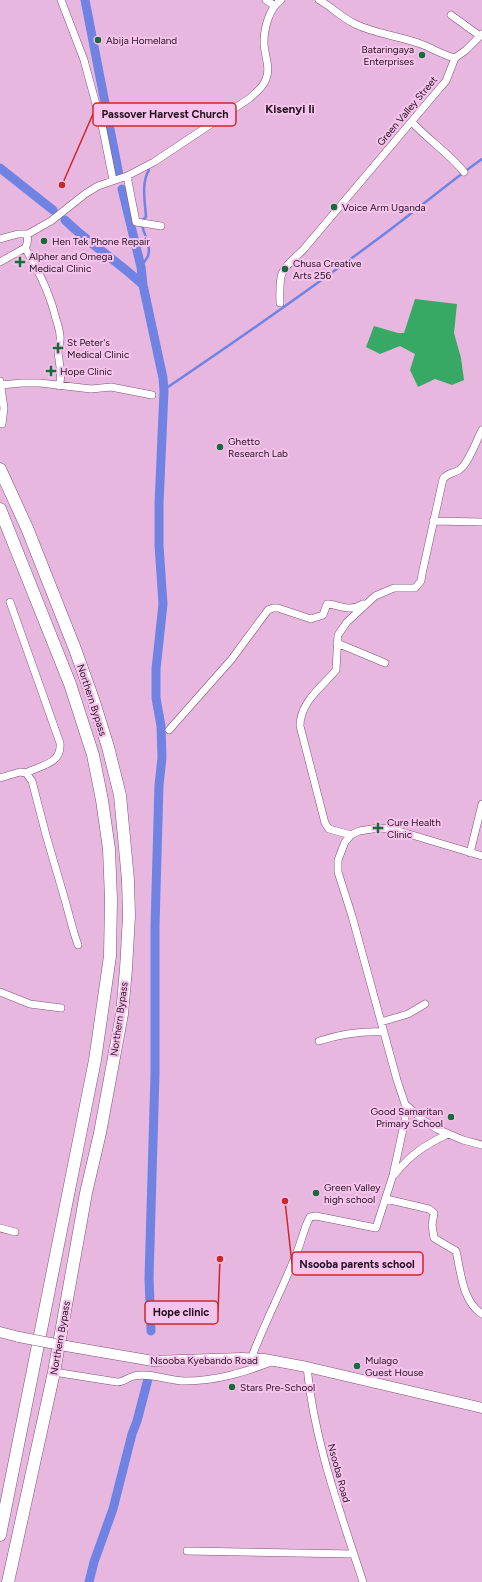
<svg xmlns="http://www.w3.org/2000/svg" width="482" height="1582" font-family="Figtree,sans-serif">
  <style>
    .forest { fill: #37a964 }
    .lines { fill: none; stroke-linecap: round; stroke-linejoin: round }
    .stream { stroke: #7083e3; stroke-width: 2.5 }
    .canal { stroke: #7083e3; stroke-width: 9 }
    .street-casing { stroke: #7e5277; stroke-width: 8 }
    .secondary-casing { stroke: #7e5277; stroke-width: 11 }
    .highway-casing { stroke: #7e5277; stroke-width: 13 }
    .street { stroke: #fff; stroke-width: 7 }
    .secondary { stroke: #fff; stroke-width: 10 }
    .highway { stroke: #fff; stroke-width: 12 }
    .secondary-bridge-casing { stroke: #7e5277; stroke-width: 11; stroke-linecap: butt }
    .secondary-bridge { stroke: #fff; stroke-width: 10 }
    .poi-dot { fill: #196b3b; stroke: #f6c3ec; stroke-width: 1.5 }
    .labels { text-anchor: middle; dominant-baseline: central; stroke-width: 4; stroke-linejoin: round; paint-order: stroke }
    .poi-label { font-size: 10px; fill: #241221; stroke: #f6c3ec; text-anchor: start }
    .street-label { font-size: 10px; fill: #241221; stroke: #f6c3ec }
    .quarter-label { font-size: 12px; font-weight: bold; fill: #241221; stroke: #f6c3ec }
    .leader { fill: none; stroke: #cd2728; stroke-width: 1.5 }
    .callout-dot { fill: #cd2728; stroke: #f6c3ec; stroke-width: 1.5 }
    .callout { fill: #f6c3ec; stroke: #cd2728; stroke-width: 1.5 }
    .callout-label { font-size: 11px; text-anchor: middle; font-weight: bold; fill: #241221 }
  </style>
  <rect width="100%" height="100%" fill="#e8b7df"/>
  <!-- forest -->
  <path class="forest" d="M415,299L457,304L454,333L461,358L464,380L452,385L435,379L418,387L410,370L415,354L400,346L380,354L366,347L374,326L398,333H404Z"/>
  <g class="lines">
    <!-- stream -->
    <path class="stream" d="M141,267C143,263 146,260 148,256C152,245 142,231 141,221L146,217C145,203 141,182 149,170
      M164,391L165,389C239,339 312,288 383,235C417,210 448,183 482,159"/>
    <!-- canal -->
    <path class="canal" d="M85,0L119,175
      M0,168L53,210
      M122,189L141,267L143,285L163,378L164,391L159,504V545L163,604L156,669V698L161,726L162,758L159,785L155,926V1074L149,1278L151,1331
      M65,220C89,244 118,261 143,285
      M89,1582L94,1562L113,1509L132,1434L137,1421L148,1379"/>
    <defs>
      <path id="street" d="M61,0L84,60L103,130L113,180
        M266,0L275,6
        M319,0C332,7 342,18 355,24C376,34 399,36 421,44C432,48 442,55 455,58
        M451,15L480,36
        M455,58L466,50L482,34
        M412,122C428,140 449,153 464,172
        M127,176L136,222L161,226
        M28,234L27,244L25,248C39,271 50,293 56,319C58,325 61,334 60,340C60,344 58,348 58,352C59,364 63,374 59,386
        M0,239L18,234H28L51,221L85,194L98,186L127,176L154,162L250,98C256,92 263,88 266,79C271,67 264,55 264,42C264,29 269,8 281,0
        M0,262L25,248
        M280,303C279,270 280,272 303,250L439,89L446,81L455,58
        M0,381L4,408L2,424
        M1,385L22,383H40L91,389L111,387L152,395
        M433,521L482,522
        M10,602L60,743C62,764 41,765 26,773
        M337,643L385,663
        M169,730L231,660L268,610L273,608H278L311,619L323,615L327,604H329C342,606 350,612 363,604
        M0,778L20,772L26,773L32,781L46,835L65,900L74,933L78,945
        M351,835L329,829L325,823L300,726C300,702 322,687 336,670L338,635L347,622L375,596L394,588H415L421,581L422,574L443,479C448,472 453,474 459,470C469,463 476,441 482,430
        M470,853L482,804
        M482,856L392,829L379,828L359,831L351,835L345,842L338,860V872L352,916L397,1080L405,1104L423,1120L437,1129L463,1140L482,1145
        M0,992L30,1004L61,1008
        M381,1022L408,1014L425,1004
        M319,1041C341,1034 361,1031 384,1032
        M395,1174C411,1154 425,1145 448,1134
        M386,1199L429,1209L434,1213L432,1225L434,1238L456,1251C461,1272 462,1301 482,1314
        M0,1228L15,1232
        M251,1359C264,1324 281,1292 295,1257C301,1244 303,1230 310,1217L316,1216L376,1228L393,1175L405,1120V1104
        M307,1367C314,1441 340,1511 363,1582
        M54,1372L117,1382C123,1382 127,1378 134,1376C150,1372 168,1381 185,1381C217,1381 245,1372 274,1361
        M187,1551L353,1554"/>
      <path id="secondary" d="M0,1332L19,1337
        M66,1346L153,1361L242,1358L264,1359L307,1367L482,1408"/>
      <path id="highway" d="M0,469L27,528L75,649L93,699L108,747L120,795L128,880L129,916L126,969L122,1014L100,1133L86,1193L54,1372L8,1582
        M0,509L70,684L93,755L102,800L109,849L111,899L110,956L95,1060L0,1535"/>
    </defs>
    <!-- street casing -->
    <use href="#street" class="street-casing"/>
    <!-- secondary casing -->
    <use href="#secondary" class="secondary-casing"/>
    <!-- highway casing -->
    <use href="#highway" class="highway-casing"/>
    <!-- street -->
    <use href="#street" class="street"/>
    <!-- secondary -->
    <use href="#secondary" class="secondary"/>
    <!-- highway -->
    <use href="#highway" class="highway"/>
    <defs>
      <path id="secondary-bridge" d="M19,1337L66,1346"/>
    </defs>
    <!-- secondary-bridge casing -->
    <use href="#secondary-bridge" class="secondary-bridge-casing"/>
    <!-- secondary-bridge -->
    <use href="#secondary-bridge" class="secondary-bridge"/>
  </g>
  <!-- markers -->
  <g class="poi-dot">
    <circle cx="98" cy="40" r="4"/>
    <circle cx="422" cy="55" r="4"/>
    <circle cx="334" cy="207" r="4"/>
    <circle cx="44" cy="241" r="4"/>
    <path d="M18 256h4v4h4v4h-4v4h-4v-4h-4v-4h4z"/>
    <circle cx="285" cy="269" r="4"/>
    <path d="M56 342h4v4h4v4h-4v4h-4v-4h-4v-4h4z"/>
    <path d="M49 365h4v4h4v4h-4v4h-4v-4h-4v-4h4z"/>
    <circle cx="220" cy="447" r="4"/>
    <path d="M376 822h4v4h4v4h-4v4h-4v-4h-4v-4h4z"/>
    <circle cx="451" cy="1117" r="4"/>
    <circle cx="316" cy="1193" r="4"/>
    <circle cx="357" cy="1366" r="4"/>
    <circle cx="232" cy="1387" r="4"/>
  </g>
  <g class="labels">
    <!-- poi labels -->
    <g class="poi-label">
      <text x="106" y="40">Abija Homeland</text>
      <text x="414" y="49" text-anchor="end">Bataringaya<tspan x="414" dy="12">Enterprises</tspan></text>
      <text x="342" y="207">Voice Arm Uganda</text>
      <text x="52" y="241">Hen Tek Phone Repair</text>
      <text x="29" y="256">Alpher and Omega<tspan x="29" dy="12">Medical Clinic</tspan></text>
      <text x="293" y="263">Chusa Creative<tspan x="293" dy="12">Arts 256</tspan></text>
      <text x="67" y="342">St Peter's<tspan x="67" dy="12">Medical Clinic</tspan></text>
      <text x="60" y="371">Hope Clinic</text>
      <text x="228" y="441">Ghetto<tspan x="228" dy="12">Research Lab</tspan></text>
      <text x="387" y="822">Cure Health<tspan x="387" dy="12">Clinic</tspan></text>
      <text x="443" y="1111" text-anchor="end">Good Samaritan<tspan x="443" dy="12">Primary School</tspan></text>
      <text x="324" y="1187">Green Valley<tspan x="324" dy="12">high school</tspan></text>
      <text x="365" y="1360">Mulago<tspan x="365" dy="12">Guest House</tspan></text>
      <text x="240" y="1387">Stars Pre-School</text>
    </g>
    <!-- street labels -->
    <g class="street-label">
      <text transform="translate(407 111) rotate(-50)">Green Valley Street</text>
      <text transform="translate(92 700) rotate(72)">Northern Bypass</text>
      <text transform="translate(119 1019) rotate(-82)">Northern Bypass</text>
      <text transform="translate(60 1338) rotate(-80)">Northern Bypass</text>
      <text x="204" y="1360">Nsooba Kyebando Road</text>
      <text transform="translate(339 1473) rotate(75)">Nsooba Road</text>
    </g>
    <!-- quarter labels -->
    <g class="quarter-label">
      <text x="290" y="109">Kisenyi Ii</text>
    </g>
  </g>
  <!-- callouts -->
  <path class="leader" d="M62 185L93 114M285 1201L292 1264M220 1259L218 1312"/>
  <g class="callout-dot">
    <circle cx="62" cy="185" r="4"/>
    <circle cx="285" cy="1201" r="4"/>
    <circle cx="220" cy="1259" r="4"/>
  </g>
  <g class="callout">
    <rect x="93" y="103" width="143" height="23" rx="4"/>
    <rect x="292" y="1252" width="131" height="23" rx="4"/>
    <rect x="145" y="1301" width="73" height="23" rx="4"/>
  </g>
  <g class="callout-label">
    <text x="165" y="118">Passover Harvest Church</text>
    <text x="357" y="1268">Nsooba parents school</text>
    <text x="181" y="1316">Hope clinic</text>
  </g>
</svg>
